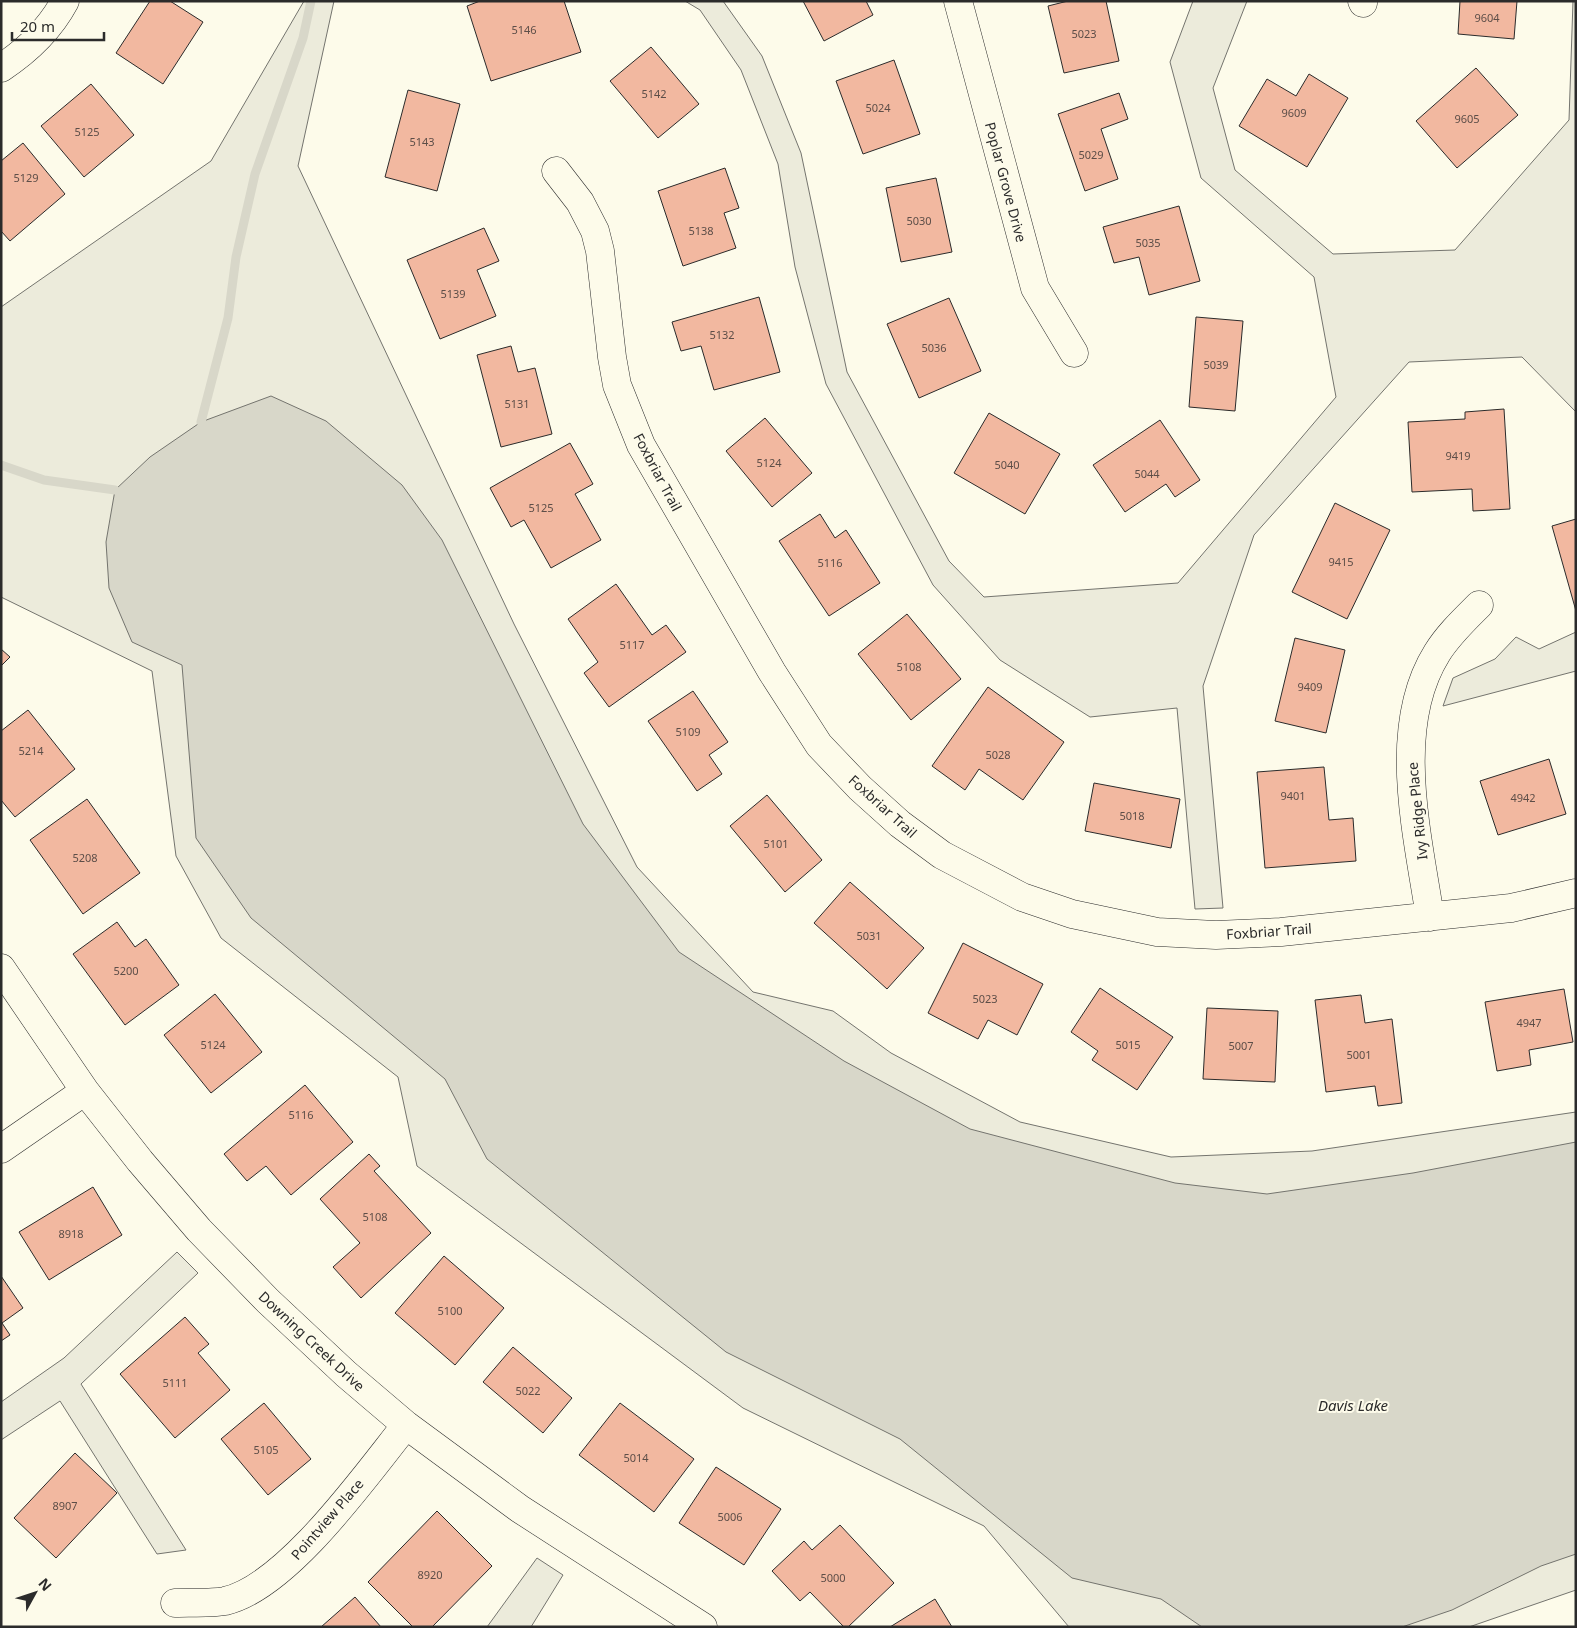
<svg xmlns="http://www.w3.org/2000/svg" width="1577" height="1628" font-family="'Noto Sans',sans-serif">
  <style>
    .green { fill: #ecebdb; stroke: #74746e }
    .water { fill: #d8d7c9; stroke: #74746e }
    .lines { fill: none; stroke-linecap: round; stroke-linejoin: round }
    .stream { stroke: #d8d7c9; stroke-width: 9 }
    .building { fill: #f2b8a0; stroke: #2b2b2b }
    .minor-casing { stroke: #2b2b2b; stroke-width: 29 }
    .minor { stroke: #fdfbea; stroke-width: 28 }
    .labels { text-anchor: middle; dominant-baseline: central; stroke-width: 4; stroke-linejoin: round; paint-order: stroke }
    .number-label { font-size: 11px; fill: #5d4e48 }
    .street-label { font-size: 14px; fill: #2b2b2b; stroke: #fdfbea }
    .water-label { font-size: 15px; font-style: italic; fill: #2b2b2b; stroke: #fdfbea }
  </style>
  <rect width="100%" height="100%" fill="#fdfbea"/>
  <!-- green -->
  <path class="green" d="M304,1H334L298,166L514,624L637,867L753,992L833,1011L891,1053L1020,1122L1171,1157L1312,1151L1576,1112V1590L1469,1627H1069L984,1526L743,1408L417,1166L398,1077L221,938L176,856L152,671L1,597V307L211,161Z
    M685,1H723L762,56L801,153L847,372L949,561L984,597L1178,583L1336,397L1314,277L1201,178L1170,62L1193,1H1247L1213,88L1235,170L1333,254L1455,250L1569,120L1573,1H1576V412L1522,357L1409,362L1254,535L1203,686L1223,908L1195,909L1177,708L1090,717L1000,660L933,585L826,384L795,267L778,164L741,70L700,10Z
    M1576,632V671L1443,706L1453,678L1495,659L1516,637L1539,649Z
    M177,1252L198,1273L81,1384L186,1550L157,1554L60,1401L1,1440V1402L64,1358Z
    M537,1558L563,1575L531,1627H487Z"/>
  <!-- water -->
  <path class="water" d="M271,396L326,421L402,485L442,540L583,824L679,952L844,1061L970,1129L1175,1183L1267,1194L1413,1173L1576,1142V1554L1541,1566L1452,1610L1402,1627H1202L1161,1599L1072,1578L900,1439L726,1352L487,1159L445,1079L251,918L196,838L182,665L132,642L109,588L106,542L115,490L150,457L201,422Z"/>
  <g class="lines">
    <!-- stream -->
    <path class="stream" d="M201,422L228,318L236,257L255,174L303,38L311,1
      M1,465L44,480L115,490"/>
  </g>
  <!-- building -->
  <path class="building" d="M150,1H170L203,22L163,84L116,53Z
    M480,1H564L581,52L491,81L467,6Z
    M803,1H866L873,15L824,41Z
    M1068,1H1106L1119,61L1064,73L1048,6Z
    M1460,1H1517L1514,39L1458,34Z
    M651,47L699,104L658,138L610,81Z
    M894,60L920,134L863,154L836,81Z
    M1476,68L1518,115L1457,168L1416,121Z
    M1309,74L1348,98L1307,167L1239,126L1267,79L1296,96Z
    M91,84L134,135L84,177L41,126Z
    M408,90L460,104L437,191L385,177Z
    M1119,93L1128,119L1101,129L1118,179L1085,191L1058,114Z
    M23,143L65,194L10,241L1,231V161Z
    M725,168L739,208L724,213L736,248L683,266L658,191Z
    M936,178L952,252L901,262L886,188Z
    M1179,206L1200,281L1149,295L1139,257L1114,263L1103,227Z
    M484,228L499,261L477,270L496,316L440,339L407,260Z
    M759,297L780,372L714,390L701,346L681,351L672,322Z
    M949,298L981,371L919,398L887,324Z
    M1196,317L1243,321L1235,411L1189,407Z
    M511,346L518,372L535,368L552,434L501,447L477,355Z
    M1504,409L1510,509L1473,511L1472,489L1412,492L1408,422L1465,419V412Z
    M989,413L1060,454L1025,514L954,473Z
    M765,418L812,473L772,507L726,451Z
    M1160,420L1200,480L1175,497L1166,484L1125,512L1093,465Z
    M570,443L593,484L575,494L601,540L551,568L524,520L511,527L490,488Z
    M1335,503L1390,530L1347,619L1292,592Z
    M820,514L835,538L846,530L880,583L829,616L779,541Z
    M1576,519V611L1552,526Z
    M616,584L652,635L666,625L686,652L609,707L584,673L598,662L568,619Z
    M907,614L961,679L911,720L858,654Z
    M1295,638L1345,650L1326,733L1275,721Z
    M1,649L10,657L1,666Z
    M988,687L1064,742L1023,800L979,769L965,790L932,766Z
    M693,691L728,742L709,755L722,774L697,791L648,721Z
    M28,710L75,769L15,817L1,800V731Z
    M1549,759L1566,814L1498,835L1480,781Z
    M1324,767L1329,820L1353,818L1356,861L1265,868L1257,772Z
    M1094,783L1180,799L1171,848L1085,831Z
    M767,795L822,860L785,892L730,826Z
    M87,799L140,873L83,914L30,840Z
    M850,882L924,948L887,989L814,923Z
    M117,922L135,947L146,939L179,985L125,1025L73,954Z
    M963,943L1043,984L1017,1035L988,1020L978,1039L928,1013Z
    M1100,988L1173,1037L1137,1090L1092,1060L1098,1051L1071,1032Z
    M1564,989L1573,1042L1529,1050L1531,1065L1497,1071L1485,1002Z
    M215,994L262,1052L211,1093L164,1035Z
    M1361,995L1365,1023L1392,1019L1402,1103L1378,1106L1375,1086L1326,1092L1315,1000Z
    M1207,1008L1278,1011L1275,1082L1203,1079Z
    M305,1085L353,1142L291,1195L266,1166L247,1181L224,1154Z
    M369,1154L380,1166L374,1171L431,1233L361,1298L333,1267L360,1243L320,1199Z
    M93,1187L122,1235L49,1280L19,1232Z
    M444,1256L504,1308L455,1365L395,1313Z
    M1,1276L23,1308L2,1323L10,1335L1,1341Z
    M185,1317L209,1344L198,1353L230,1390L175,1438L120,1374Z
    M513,1347L572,1398L543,1433L483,1382Z
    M264,1403L311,1459L268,1495L221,1439Z
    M620,1403L694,1459L654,1512L579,1455Z
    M75,1453L117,1493L56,1558L14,1518Z
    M716,1467L781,1509L744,1565L679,1523Z
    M437,1511L492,1566L432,1627H413L368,1582Z
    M840,1525L894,1583L848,1627H844L810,1592L800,1601L772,1571L804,1541L812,1550Z
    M355,1597L381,1627H321Z
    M935,1599L952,1627H890Z"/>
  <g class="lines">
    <defs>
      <path id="minor" d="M958,1L1035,288L1074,353
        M1362,1L1363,3
        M1,68C27,51 50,29 65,1
        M556,171L580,202L595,231L600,251L612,357L617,385L641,445L772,672L819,745L860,788L900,824L942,855L1022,897L1072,914L1157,932L1216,935L1281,932L1511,908L1576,893
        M1430,917C1418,836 1390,728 1437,653C1448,635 1464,620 1479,605
        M1,968L85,1091L140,1161L199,1230L268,1301L346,1374L406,1425L520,1509L703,1627
        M1,1149L85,1091
        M175,1603C191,1602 209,1604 225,1601C287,1587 366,1475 406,1425"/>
    </defs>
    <!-- minor casing -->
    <use href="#minor" class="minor-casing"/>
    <!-- minor -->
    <use href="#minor" class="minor"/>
  </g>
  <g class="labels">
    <!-- number labels -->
    <g class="number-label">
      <text x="1487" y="17">9604</text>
      <text x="524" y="29">5146</text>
      <text x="1084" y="33">5023</text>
      <text x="654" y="93">5142</text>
      <text x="878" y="107">5024</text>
      <text x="1294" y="112">9609</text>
      <text x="1467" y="118">9605</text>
      <text x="87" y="131">5125</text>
      <text x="422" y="141">5143</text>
      <text x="1091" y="154">5029</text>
      <text x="26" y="177">5129</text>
      <text x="919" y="220">5030</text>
      <text x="701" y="230">5138</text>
      <text x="1148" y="242">5035</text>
      <text x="453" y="293">5139</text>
      <text x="722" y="334">5132</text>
      <text x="934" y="347">5036</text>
      <text x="1216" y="364">5039</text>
      <text x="517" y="403">5131</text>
      <text x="1458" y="455">9419</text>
      <text x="769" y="462">5124</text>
      <text x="1007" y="464">5040</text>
      <text x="1147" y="473">5044</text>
      <text x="541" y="507">5125</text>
      <text x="1341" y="561">9415</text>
      <text x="830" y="562">5116</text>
      <text x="632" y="644">5117</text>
      <text x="909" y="666">5108</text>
      <text x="1310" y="686">9409</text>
      <text x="688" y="731">5109</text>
      <text x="31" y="750">5214</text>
      <text x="998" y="754">5028</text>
      <text x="1293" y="795">9401</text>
      <text x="1523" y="797">4942</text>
      <text x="1132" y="815">5018</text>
      <text x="776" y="843">5101</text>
      <text x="85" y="857">5208</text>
      <text x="869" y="935">5031</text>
      <text x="126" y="970">5200</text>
      <text x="985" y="998">5023</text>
      <text x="1529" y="1022">4947</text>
      <text x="213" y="1044">5124</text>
      <text x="1128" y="1044">5015</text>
      <text x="1241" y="1045">5007</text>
      <text x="1359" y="1054">5001</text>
      <text x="301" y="1114">5116</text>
      <text x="375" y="1216">5108</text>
      <text x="71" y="1233">8918</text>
      <text x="450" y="1310">5100</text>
      <text x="175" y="1382">5111</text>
      <text x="528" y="1390">5022</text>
      <text x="266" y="1449">5105</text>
      <text x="636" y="1457">5014</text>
      <text x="65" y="1505">8907</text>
      <text x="730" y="1516">5006</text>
      <text x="430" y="1574">8920</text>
      <text x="833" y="1577">5000</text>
    </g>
    <!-- street labels -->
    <g class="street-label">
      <text transform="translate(1006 182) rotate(75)">Poplar Grove Drive</text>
      <text transform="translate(658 472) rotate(62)">Foxbriar Trail</text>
      <text transform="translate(883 806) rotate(42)">Foxbriar Trail</text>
      <text transform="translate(1417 811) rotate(-96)">Ivy Ridge Place</text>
      <text transform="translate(1269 931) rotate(-4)">Foxbriar Trail</text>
      <text transform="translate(312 1341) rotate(43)">Downing Creek Drive</text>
      <text transform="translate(327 1519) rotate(-49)">Pointview Place</text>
    </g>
    <!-- water labels -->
    <g class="water-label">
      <text x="1353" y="1405">Davis Lake</text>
    </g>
  </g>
  <!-- border -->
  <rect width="1577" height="1628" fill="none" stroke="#2b2b2b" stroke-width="5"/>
  <!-- north arrow -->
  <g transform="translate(35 1593) rotate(50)" stroke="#fdfbea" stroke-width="4" paint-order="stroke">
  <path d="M0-4L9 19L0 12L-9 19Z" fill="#2b2b2b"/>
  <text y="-8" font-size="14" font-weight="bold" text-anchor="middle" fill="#2b2b2b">N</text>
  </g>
  <!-- scale -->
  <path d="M12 32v8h92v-8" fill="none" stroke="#2b2b2b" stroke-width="2.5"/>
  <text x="20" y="32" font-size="15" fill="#2b2b2b" stroke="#fdfbea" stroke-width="4" paint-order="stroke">20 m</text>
</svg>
